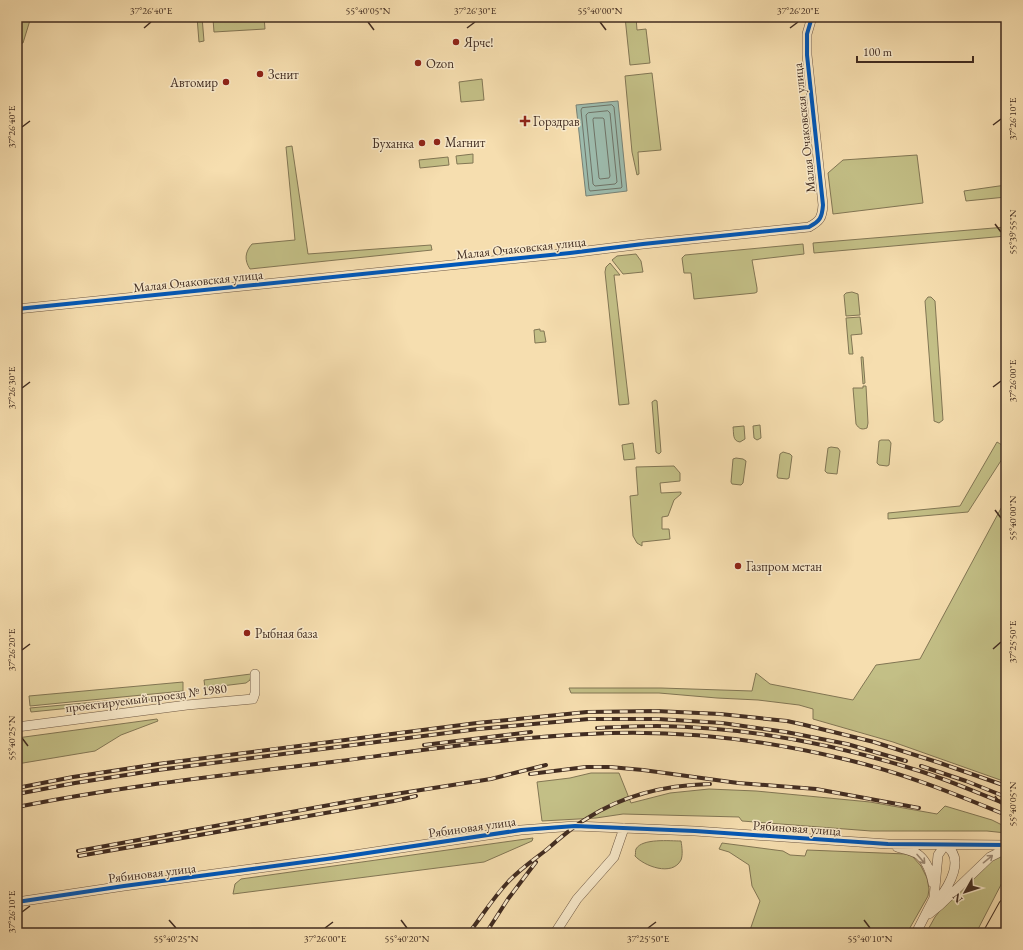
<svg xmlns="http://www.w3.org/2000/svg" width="1023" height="950" font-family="'EB Garamond',serif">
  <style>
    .green { fill: #c3bf86; stroke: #827654 }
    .water { fill: #9dbcae; stroke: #788276 }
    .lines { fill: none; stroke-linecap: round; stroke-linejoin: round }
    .shore { stroke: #6f7468; stroke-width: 1 }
    .minor-casing { stroke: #6e5844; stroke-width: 10 }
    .highway-casing { stroke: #412c21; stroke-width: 16 }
    .minor { stroke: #f9eacb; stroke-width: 9 }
    .highway { stroke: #f6deaf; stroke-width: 14 }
    .rail-casing { stroke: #412c21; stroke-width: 4 }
    .rail { stroke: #f9eacb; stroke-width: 2.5; stroke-dasharray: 8; stroke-linecap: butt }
    .cycleway-casing { stroke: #f9eacb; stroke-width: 6 }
    .cycleway { stroke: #0057b8; stroke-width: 4 }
    .oneway { stroke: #9d8b76 }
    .ticks { fill: none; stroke: #412c21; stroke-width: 1.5 }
    .poi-dot { fill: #8f2418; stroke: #f9eacb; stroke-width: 1.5 }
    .labels { text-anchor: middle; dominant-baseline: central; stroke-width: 3; stroke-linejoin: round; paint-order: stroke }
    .poi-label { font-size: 13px; fill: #412c21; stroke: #f9eacb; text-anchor: start }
    .street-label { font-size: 13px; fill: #412c21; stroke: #f9eacb }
    .neatline { fill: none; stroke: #412c21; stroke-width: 1.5 }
    .ticks-label { font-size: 10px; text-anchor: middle; fill: #412c21 }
  </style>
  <rect width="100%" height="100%" fill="#f6deaf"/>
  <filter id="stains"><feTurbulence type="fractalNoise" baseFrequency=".005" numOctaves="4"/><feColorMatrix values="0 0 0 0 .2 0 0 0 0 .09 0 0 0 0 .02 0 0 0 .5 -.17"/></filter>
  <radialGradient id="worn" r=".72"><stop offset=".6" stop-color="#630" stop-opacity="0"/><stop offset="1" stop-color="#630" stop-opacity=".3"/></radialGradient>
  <!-- green -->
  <path class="green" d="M17,17H31L23,43L17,44Z
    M197,17H202L204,41L199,42Z
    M245,17H264L265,29L214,32L213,19Z
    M625,17H636L637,30L646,29L650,63L630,65Z
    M652,73L661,150L638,152L639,174L637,175L632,152L625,76Z
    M482,79L484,100L461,102L459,82Z
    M292,146L308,254L431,245L432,250L250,269C244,260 245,252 252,244L295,240L286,147Z
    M473,154V163L457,164L456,156Z
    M917,155L923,203L833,214L828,173L843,160Z
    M448,157L449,165L420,168L419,160Z
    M1006,185V197L966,201L964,191Z
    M1006,227V236L814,253L813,243Z
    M803,244L804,254L752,260L757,288V292L755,293L694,299L691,273H684L682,258L685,255Z
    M636,254L641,261L643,272L623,274L612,260L617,256Z
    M610,263L620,275H614L629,404L619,405L605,272L606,267Z
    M852,292L858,294L860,315L846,316L844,295L846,293Z
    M928,297H931L935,301L943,420L939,423L934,421V419L925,301Z
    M860,317L862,334L851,335L853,354H849L846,318Z
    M540,329V331H544L546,342L535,343L534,330Z
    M861,357H863L865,383L863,384Z
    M863,386H866L868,423L867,428C862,430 859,429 856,424L853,388H863Z
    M655,400L657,401L661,452L659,454L656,452L652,402Z
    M760,425L761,438L757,440L754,438L753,426Z
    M744,426L745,439L740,442C732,441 734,433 733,427Z
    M881,440H889L891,443L889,465L887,466L879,465L877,463L879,441Z
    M997,442C1004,446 1007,448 1004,456L968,512L888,519V513L960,506Z
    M633,443L635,459L624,460L622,445Z
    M831,447L838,448L840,451L837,474L827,473L825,471L828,448Z
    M783,452L790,454L792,456L789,478L787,479L778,478L777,476L780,454Z
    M736,458L743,459L746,461L743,483L741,485L732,484L731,482L733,459Z
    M674,466L680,473V481L660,483L661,493L681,492V494L674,500L668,516L662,517V529H669L670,539L642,542V546L637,543L633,536L630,496L638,495L636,467Z
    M1006,499V571L1002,575L1006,579V782L893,742L813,719V709L799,705L758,700L717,698L659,693H571L569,688H661L752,691L756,673L770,684L853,700L876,665L920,659Z
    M251,674L250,680L246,683L205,688L204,680Z
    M183,682V691L30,706L29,696Z
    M183,694L180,697L31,712L30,708Z
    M157,719L158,721L121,735L95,751L17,764V738Z
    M591,773H619L631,803L670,793L709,789L756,791L870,802L937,814L945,806L992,820L1006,827V833L987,831H871L742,821L739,817L623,814L596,818L542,821L537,782L570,778Z
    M533,838L532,841L484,862L233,894L235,884L241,879Z
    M681,841C682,847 683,855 681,860C672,877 644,866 635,856C636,854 635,851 636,849C642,838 670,841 681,841Z
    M722,843L783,851L790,855L805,856L807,850L906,854L913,857L921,866L927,878L929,889L928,896L907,933H749L760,901L752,886L749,865L729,852L719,849Z
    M1005,855L1002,862L1006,864V875L976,933H926L935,917L942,908L993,859L1000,856Z"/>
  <!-- water -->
  <path class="water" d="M618,101L627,191L586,196L576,105Z"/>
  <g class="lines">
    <!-- shore -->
    <path class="shore" d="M612,105L614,107L622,187L621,188L590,191L589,189L581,110L582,108Z
      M608,111L610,113L617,182L615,184L595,186L593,184L586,115L588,113Z
      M594,118H603L604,119L610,176L609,178L600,179L599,178L593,120Z"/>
    <defs>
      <path id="minor" d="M17,309L570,253L643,244L809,227C820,221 822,218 823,205L807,55V34L812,17
        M17,727L187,705L253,699L255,693V674
        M897,847C903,849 910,850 916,853C926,859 931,873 933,883
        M938,900C949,886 966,858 945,845
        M17,902L124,886L334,858L521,830L575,826L695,831L888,844L1006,845
        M929,914L940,905L990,857L1006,849
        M555,933L577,899L614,857L624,828
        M916,933L934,898L938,855L945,845"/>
      <path id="highway" d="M991,933L1006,906"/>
    </defs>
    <!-- minor casing -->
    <use href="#minor" class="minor-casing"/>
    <!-- highway casing -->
    <use href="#highway" class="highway-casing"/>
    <!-- minor -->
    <use href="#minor" class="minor"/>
    <!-- highway -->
    <use href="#highway" class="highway"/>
    <defs>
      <path id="rail" d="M597,728C617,727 637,726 657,726C743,727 831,743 913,769C944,778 975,792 1006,804
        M424,745L531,732
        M921,766L966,781L1006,797
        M530,774L586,767H610L643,770L738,783L816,789L919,808
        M17,788L73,777L158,764L477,723L587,712L656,711L720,714L787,721L805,725L874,742L940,763L1006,786
        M17,794L75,783L158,770L478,729L589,719H658L722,723L786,732L847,744L906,761
        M17,807C121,786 227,775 332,762C417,751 503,738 588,734C673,729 761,739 844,759C900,772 953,793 1006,815
        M78,851L357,800L491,779L546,765
        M79,856L394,801L416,796
        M469,933C482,916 493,898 508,882C519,870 532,861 545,851C558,840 571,828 586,819C623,795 666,785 710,784
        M486,933L508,899L536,862"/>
    </defs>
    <!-- rail casing -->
    <use href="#rail" class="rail-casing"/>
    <!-- rail -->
    <use href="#rail" class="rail"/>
    <defs>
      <path id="cycleway" d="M17,309L570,253L643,244L809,227C820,221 822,218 823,205L807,55V34L812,17
        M17,902L124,886L334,858L521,830L575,826L695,831L888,844L1006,845"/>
    </defs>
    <!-- cycleway casing -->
    <use href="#cycleway" class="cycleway-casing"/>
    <!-- cycleway -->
    <use href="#cycleway" class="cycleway"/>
  </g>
  <!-- one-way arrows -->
  <defs><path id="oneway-shaft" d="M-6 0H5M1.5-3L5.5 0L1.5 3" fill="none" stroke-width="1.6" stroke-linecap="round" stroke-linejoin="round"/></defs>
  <g class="oneway">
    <use href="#oneway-shaft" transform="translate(921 859) rotate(49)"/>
    <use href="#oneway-shaft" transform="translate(988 859) rotate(-39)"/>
  </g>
  <!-- ticks -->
  <path class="ticks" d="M368,22L374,30M600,22L606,30M144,28L151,22M467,28L475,22M790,28L798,22M993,125L1001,119M22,127L30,121M995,224L1001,232M993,387L1001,381M22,388L30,382M995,510L1001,518M993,649L1001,642M22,650L30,644M22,738L28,746M995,796L1001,804M22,912L30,906M169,920L176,928M401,920L407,928M864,920L870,928M325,928L333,922M648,928L656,922"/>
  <!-- markers -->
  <g class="poi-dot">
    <circle cx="456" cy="42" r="4"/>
    <circle cx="418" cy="63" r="4"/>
    <circle cx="260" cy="74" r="4"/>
    <circle cx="226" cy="82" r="4"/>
    <path d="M523 115h4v4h4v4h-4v4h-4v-4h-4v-4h4z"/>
    <circle cx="437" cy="142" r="4"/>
    <circle cx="422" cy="143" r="4"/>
    <circle cx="738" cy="566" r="4"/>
    <circle cx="247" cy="633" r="4"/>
  </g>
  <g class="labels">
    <!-- poi labels -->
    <g class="poi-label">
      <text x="464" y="42">Ярче!</text>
      <text x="426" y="63">Ozon</text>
      <text x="268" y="74">Зенит</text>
      <text x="218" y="82" text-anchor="end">Автомир</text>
      <text x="533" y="121">Горздрав</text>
      <text x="445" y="142">Магнит</text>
      <text x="414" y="143" text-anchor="end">Буханка</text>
      <text x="746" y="566">Газпром метан</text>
      <text x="255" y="633">Рыбная база</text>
    </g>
    <!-- street labels -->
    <g class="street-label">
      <text transform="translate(804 128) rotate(-96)">Малая Очаковская улица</text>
      <text transform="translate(521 248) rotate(-6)">Малая Очаковская улица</text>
      <text transform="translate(198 281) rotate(-6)">Малая Очаковская улица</text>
      <text transform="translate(146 698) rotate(-7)">проектируемый проезд № 1980</text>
      <text transform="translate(472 827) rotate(-8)">Рябиновая улица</text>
      <text transform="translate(797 828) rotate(4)">Рябиновая улица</text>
      <text transform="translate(152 873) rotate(-7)">Рябиновая улица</text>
    </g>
  </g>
  <!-- margin -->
  <rect width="1023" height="950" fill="none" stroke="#f6deaf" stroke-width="44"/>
  <!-- north arrow -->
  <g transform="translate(965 892) rotate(231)" stroke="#f9eacb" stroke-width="3" paint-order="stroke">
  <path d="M0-3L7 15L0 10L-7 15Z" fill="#412c21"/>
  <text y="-6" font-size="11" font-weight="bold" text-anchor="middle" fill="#412c21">N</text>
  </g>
  <!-- scale -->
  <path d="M857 56v6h116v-6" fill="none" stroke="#412c21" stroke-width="2"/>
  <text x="863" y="56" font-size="12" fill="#412c21" stroke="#f9eacb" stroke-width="3" paint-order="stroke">100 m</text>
  <rect x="22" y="22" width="979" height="906" class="neatline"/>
  <g class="ticks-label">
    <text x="151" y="14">37°26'40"E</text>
    <text x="368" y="14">55°40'05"N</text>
    <text x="475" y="14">37°26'30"E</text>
    <text x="600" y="14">55°40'00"N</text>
    <text x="798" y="14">37°26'20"E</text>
    <text transform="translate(1012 119) rotate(-90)" y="4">37°26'10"E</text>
    <text transform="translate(11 127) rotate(-90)" y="4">37°26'40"E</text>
    <text transform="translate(1012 232) rotate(-90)" y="4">55°39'55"N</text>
    <text transform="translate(1012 381) rotate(-90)" y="4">37°26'00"E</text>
    <text transform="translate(11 388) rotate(-90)" y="4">37°26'30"E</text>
    <text transform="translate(1012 518) rotate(-90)" y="4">55°40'00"N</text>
    <text transform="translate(1012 642) rotate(-90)" y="4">37°25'50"E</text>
    <text transform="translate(11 650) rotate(-90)" y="4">37°26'20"E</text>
    <text transform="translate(11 738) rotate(-90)" y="4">55°40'25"N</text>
    <text transform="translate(1012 804) rotate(-90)" y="4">55°40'05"N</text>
    <text transform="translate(11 912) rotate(-90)" y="4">37°26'10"E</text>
    <text x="176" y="942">55°40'25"N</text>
    <text x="325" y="942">37°26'00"E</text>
    <text x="407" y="942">55°40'20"N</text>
    <text x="648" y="942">37°25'50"E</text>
    <text x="870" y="942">55°40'10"N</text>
  </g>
  <rect width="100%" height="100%" filter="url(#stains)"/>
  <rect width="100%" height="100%" fill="url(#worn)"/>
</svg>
